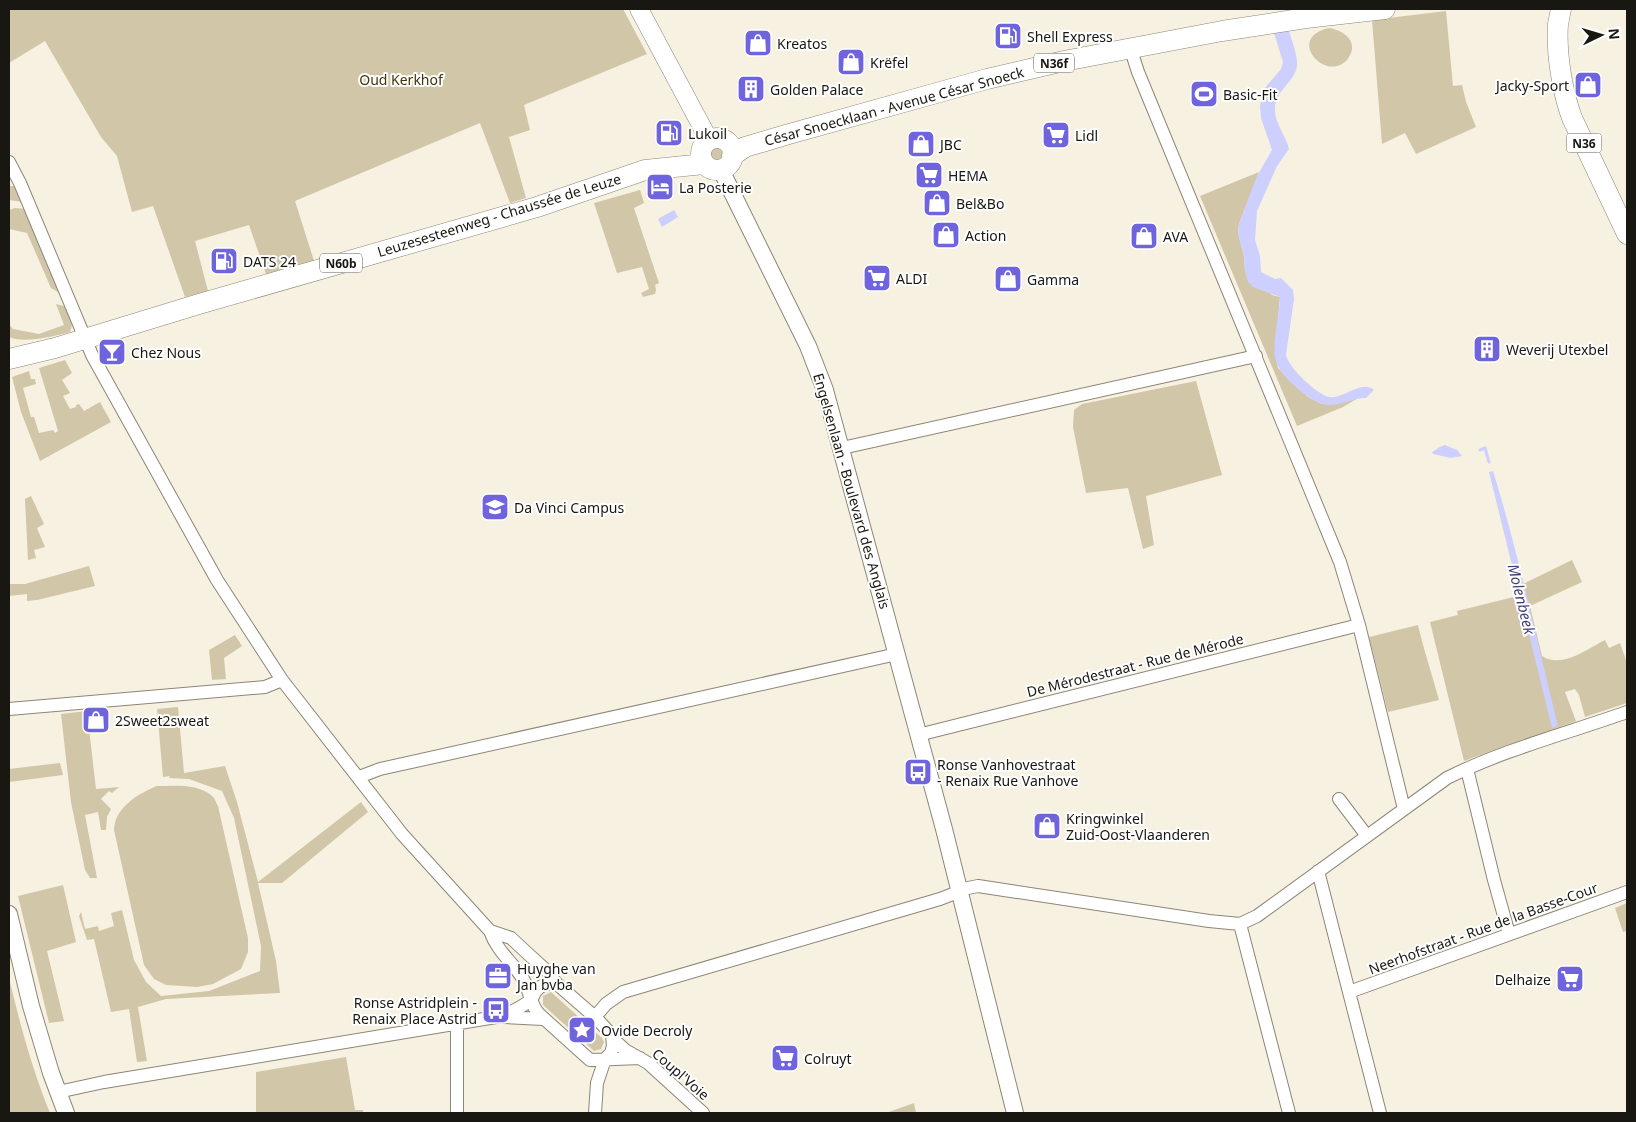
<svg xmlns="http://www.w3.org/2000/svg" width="1636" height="1122" font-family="'Noto Sans',sans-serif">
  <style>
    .green { fill: #d2c6a8 }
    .water { fill: #cdcffe }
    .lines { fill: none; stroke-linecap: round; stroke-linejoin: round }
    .stream { stroke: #cdcffe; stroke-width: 3 }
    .minor-casing { stroke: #8c8677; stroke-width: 14 }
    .tertiary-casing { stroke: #8c8677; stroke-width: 18 }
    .secondary-casing { stroke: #8c8677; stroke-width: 19 }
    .primary-casing { stroke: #8c8677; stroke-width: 21 }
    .minor { stroke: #fff; stroke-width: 12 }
    .tertiary { stroke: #fff; stroke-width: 16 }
    .secondary { stroke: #fff; stroke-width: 18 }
    .primary { stroke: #fff; stroke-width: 20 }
    .labels { text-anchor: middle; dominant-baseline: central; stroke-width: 4; stroke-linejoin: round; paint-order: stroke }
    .shield { fill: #fefffe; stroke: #5e5d58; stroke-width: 1 }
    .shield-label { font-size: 12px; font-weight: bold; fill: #191711 }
    .poi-label { font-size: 14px; fill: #191711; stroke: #fefffe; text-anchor: start }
    .park-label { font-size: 14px; fill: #41330d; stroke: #fefffe }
    .street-label { font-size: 14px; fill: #191711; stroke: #fefffe }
    .water-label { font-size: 15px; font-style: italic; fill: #413e78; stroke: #fefffe }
  </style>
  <rect width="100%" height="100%" fill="#f7f1e1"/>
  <!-- green -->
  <path class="green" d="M9,9H623L647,54L524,105L530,130L509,137L526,198L510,203L480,123L295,201L315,264L267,277L249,225L195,241L208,291L185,297L153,206L132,212L117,156L101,137L45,41L9,63Z
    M1446,11L1453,86L1462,85L1466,102L1476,127L1416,154L1405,133L1382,144L1372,20Z
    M1329,28C1343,30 1359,41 1349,57C1329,87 1283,38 1329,28Z
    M708 155a8 8 0 1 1 16 0a8 8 0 1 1-16 0Z
    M1259,172L1239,224L1238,233L1244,256L1245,271L1272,295L1280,297L1275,352L1278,368L1308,397L1322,404L1358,398L1343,407L1297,426L1200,196Z
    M9,184L10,186H15L23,202L9,200Z
    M640,190L644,203L634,208L659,283L655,285L656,290L655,294L643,297L641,293L649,289L642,267L617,273L594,203Z
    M15,208L26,209L63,295L51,288L27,233L9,229V210Z
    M56,304L68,307C71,316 74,322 70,332C54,336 25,344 9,337V324L13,329L39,334L64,325Z
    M65,360L72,373L62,380L70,393L63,396L70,409L76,407V405L79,404L84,411L100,402L111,422L40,461L21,412L12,377L29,371L31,379H35L36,384L23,388L31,417H34L39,433L53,430L55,433L58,431L39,368Z
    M1196,381L1222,475L1146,496L1154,545L1143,549L1128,488L1086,493L1073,427L1074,410L1082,404Z
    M31,496L44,524L37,528L45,547L34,550L36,558L28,560L25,499Z
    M1572,560L1582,582L1530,606L1542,656C1562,669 1587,649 1605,640L1609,648L1620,643L1627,663V703L1585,717L1579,695L1575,689L1565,692L1576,721L1464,761L1430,622L1458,615L1457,611L1526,594L1523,584Z
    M89,566L95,586L37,600L27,601V594L9,596V584H25Z
    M1418,625C1424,651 1432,674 1439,700L1388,712L1369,637Z
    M235,635L242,646L224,658L226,679L212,680L209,650Z
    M178,707L184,773L225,766L237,802L258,882L361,802L368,812L282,883H258L276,961L280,993L166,999L138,1007L147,1061L137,1062L129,1009L111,1012L94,939L87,940L79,916L81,912L85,929L98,926L99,931L114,926L111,913L122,910L134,960L146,982L161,996L209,991L260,971L261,946L234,818L222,791L189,779L169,778L170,776L163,777L157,709Z
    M87,711L96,789L119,787L112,793L109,791L101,799L111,809L107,817L106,830H101L98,812L85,815L97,878H90L85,870L71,802L61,714Z
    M60,763L63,775L9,782V769Z
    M157,786C174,786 198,783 212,796C215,798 216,803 218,806L248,938V952L241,969L213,984L197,987L166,985L154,979L144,965L114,830C115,807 138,794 157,786Z
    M63,885L76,942L47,951L64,1021L49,1023L18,896Z
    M1627,903V931L1623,932L1615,908Z
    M9,978C20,1024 32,1069 50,1113H9Z
    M551,992L602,1038L604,1042L601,1049L594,1051L543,1005V996Z
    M346,1057L355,1110H363V1113H256V1072Z
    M914,1103L916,1113H886Z"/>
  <!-- water -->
  <path class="water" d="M1289,31C1292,41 1298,56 1297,66C1295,82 1275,91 1275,108C1274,123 1286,135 1289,149L1277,166L1257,211L1255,240L1260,256L1261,272L1275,279L1281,278L1293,290L1294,299L1286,355C1289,368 1316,394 1329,397C1343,400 1361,379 1374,390L1366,398C1353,398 1341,406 1328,405C1317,404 1307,396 1298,389C1291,382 1282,375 1278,366C1269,349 1280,316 1280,297L1253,287L1248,282L1245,271L1244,256L1238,233L1239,224L1257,176L1272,150L1261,118L1260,106L1264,89L1281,69L1283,62L1274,33Z
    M674,210L678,217L662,227L658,219Z
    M1445,445L1457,450L1462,456L1451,458L1433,454L1432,452L1440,447Z
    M1493,471C1519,555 1537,642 1558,726L1552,728L1489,472Z"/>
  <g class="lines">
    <!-- stream -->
    <path class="stream" d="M1480,450L1485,448L1489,462"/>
    <defs>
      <path id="minor" d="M1130,47L1138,72L1340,562L1359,625L1404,809
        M9,162L20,183L92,355L217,580L282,680L402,834L490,931C498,953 512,961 523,979C530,990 530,1005 539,1014L590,1060L640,1058
        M842,448L1256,356
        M9,709L265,687L282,680
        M918,735L1359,625
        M1467,769L1494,880L1509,934
        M359,777L380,769L897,654
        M1339,799L1367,836
        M1318,871L1380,1113
        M1240,924L1289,1113
        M490,931L511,938L526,952L549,973L557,984L595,1017L612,1035L613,1046L611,1053L605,1059L597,1083L595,1113
        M1349,992L1627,892
        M504,1017L543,1019
        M595,1017L606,1004L623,992L940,899L968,888L978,886L1209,921L1240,924L1257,916L1447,778C1503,750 1568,733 1627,712
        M613,1039L625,1050L648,1063L703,1113
        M58,1092L104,1082L502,1016C512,1012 521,1007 530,1001C533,998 533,995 536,991C541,984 549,983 557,984
        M457,1113V1025"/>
      <path id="tertiary" d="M721,170L808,346L825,390L944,829L1015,1113
        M9,914L31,1006L51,1073L66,1113"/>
      <path id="secondary" d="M639,9L709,140"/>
      <path id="primary" d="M1561,9C1560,14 1559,19 1558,24C1556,52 1562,91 1572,118L1627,234
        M701 154a16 16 0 1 1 32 0a16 16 0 1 1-32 0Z
        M732,156L745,147L789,134L987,79L1064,61L1222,31L1306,18L1385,9
        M9,359L55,348L199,304L537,207L645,170L704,164"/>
    </defs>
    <!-- minor casing -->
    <use href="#minor" class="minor-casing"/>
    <!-- tertiary casing -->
    <use href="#tertiary" class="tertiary-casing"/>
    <!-- secondary casing -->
    <use href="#secondary" class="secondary-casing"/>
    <!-- primary casing -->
    <use href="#primary" class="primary-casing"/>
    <!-- minor -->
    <use href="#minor" class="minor"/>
    <!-- tertiary -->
    <use href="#tertiary" class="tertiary"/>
    <!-- secondary -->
    <use href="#secondary" class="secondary"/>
    <!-- primary -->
    <use href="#primary" class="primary"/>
  </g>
  <!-- icons -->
  <defs>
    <symbol id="fuel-square" viewBox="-11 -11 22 22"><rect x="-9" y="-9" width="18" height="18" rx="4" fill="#6f64de" stroke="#fefffe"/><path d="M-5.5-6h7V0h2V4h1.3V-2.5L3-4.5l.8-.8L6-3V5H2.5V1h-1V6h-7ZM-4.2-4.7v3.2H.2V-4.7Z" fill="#fff"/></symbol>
    <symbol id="shop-square" viewBox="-11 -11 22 22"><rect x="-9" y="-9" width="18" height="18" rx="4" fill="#6f64de" stroke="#fefffe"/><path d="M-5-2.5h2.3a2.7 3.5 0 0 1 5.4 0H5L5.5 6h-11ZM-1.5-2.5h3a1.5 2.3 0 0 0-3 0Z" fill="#fff"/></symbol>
    <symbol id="building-square" viewBox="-11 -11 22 22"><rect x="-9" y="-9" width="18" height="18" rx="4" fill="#6f64de" stroke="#fefffe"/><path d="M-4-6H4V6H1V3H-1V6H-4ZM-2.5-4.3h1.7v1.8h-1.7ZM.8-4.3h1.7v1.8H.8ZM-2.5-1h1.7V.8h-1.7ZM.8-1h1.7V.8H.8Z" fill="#fff"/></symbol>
    <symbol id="stadium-square" viewBox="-11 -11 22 22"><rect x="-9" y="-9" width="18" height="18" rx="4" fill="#6f64de" stroke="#fefffe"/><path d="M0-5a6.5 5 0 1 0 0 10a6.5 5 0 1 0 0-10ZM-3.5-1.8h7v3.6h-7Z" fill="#fff"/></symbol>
    <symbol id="supermarket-square" viewBox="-11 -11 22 22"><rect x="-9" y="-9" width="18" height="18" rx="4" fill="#6f64de" stroke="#fefffe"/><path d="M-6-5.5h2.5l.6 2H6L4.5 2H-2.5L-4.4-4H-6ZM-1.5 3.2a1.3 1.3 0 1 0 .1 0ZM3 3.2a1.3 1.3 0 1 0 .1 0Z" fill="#fff"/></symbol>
    <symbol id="hotel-square" viewBox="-11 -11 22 22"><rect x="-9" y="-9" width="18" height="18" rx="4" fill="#6f64de" stroke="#fefffe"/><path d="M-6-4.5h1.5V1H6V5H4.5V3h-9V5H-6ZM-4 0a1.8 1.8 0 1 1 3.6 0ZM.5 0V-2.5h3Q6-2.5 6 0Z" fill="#fff"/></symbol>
    <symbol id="bar-square" viewBox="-11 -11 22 22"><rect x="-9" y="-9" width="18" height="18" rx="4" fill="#6f64de" stroke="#fefffe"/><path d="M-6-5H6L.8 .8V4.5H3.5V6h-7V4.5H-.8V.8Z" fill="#fff"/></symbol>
    <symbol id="school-square" viewBox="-11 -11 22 22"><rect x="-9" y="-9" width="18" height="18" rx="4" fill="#6f64de" stroke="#fefffe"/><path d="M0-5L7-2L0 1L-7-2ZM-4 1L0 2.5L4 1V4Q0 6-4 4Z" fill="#fff"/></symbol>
    <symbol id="bus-square" viewBox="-11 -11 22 22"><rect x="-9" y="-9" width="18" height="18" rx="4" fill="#6f64de" stroke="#fefffe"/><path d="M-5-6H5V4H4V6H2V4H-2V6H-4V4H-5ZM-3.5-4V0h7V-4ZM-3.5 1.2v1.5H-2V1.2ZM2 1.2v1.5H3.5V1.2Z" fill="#fff"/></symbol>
    <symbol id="office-square" viewBox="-11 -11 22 22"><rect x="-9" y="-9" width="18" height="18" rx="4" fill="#6f64de" stroke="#fefffe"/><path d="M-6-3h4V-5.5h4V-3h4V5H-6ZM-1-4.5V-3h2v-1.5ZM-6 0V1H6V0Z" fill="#fff"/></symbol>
    <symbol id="sight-square" viewBox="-11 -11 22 22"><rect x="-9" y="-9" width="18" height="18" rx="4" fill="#6f64de" stroke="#fefffe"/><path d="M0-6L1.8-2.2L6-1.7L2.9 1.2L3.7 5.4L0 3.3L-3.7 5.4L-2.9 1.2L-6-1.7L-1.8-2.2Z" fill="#fff"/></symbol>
  </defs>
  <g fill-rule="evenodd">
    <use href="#fuel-square" x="992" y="20" width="32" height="32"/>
    <use href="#shop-square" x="742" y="27" width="32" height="32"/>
    <use href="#shop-square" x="835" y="46" width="32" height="32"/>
    <use href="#shop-square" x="1572" y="69" width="32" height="32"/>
    <use href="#building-square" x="735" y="73" width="32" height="32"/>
    <use href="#stadium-square" x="1188" y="78" width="32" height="32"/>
    <use href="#fuel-square" x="653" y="117" width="32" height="32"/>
    <use href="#supermarket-square" x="1040" y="119" width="32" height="32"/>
    <use href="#shop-square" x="905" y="128" width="32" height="32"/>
    <use href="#supermarket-square" x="913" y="159" width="32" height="32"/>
    <use href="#hotel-square" x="644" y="171" width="32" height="32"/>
    <use href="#shop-square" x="921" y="187" width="32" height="32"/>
    <use href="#shop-square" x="930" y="219" width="32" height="32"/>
    <use href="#shop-square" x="1128" y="220" width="32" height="32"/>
    <use href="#fuel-square" x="208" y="245" width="32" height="32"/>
    <use href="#supermarket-square" x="861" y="262" width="32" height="32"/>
    <use href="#shop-square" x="992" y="263" width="32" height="32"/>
    <use href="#building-square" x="1471" y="333" width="32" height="32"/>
    <use href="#bar-square" x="96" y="336" width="32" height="32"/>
    <use href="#school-square" x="479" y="491" width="32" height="32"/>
    <use href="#shop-square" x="80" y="704" width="32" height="32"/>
    <use href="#bus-square" x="902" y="756" width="32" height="32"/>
    <use href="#shop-square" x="1031" y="810" width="32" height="32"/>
    <use href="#office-square" x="482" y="960" width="32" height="32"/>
    <use href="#supermarket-square" x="1554" y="963" width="32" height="32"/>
    <use href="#bus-square" x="480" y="994" width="32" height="32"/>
    <use href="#sight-square" x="566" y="1014" width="32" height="32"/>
    <use href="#supermarket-square" x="769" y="1042" width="32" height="32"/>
  </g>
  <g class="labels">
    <!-- shield labels -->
    <g class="shield">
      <rect x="1034" y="53.5" width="40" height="19" rx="4"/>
      <rect x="1566.5" y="133.5" width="35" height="19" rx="4"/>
      <rect x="320" y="253.5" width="42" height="19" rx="4"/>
    </g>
    <g class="shield-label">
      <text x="1054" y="63">N36f</text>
      <text x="1584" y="143">N36</text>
      <text x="341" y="263">N60b</text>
    </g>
    <!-- poi labels -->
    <g class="poi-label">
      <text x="1027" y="36">Shell Express</text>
      <text x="777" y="43">Kreatos</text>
      <text x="870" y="62">Krëfel</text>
      <text x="1569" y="85" text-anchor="end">Jacky-Sport</text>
      <text x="770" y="89">Golden Palace</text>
      <text x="1223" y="94">Basic-Fit</text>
      <text x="688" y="133">Lukoil</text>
      <text x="1075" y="135">Lidl</text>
      <text x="940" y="144">JBC</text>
      <text x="948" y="175">HEMA</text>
      <text x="679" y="187">La Posterie</text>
      <text x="956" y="203">Bel&amp;Bo</text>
      <text x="965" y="235">Action</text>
      <text x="1163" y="236">AVA</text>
      <text x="243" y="261">DATS 24</text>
      <text x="896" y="278">ALDI</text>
      <text x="1027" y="279">Gamma</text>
      <text x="1506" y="349">Weverij Utexbel</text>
      <text x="131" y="352">Chez Nous</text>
      <text x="514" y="507">Da Vinci Campus</text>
      <text x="115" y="720">2Sweet2sweat</text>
      <text x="937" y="764">Ronse Vanhovestraat<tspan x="937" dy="16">- Renaix Rue Vanhove</tspan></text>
      <text x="1066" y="818">Kringwinkel<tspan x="1066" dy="16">Zuid-Oost-Vlaanderen</tspan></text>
      <text x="517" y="968">Huyghe van<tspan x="517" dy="16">Jan bvba</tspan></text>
      <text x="1551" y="979" text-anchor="end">Delhaize</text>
      <text x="477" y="1002" text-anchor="end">Ronse Astridplein -<tspan x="477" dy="16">Renaix Place Astrid</tspan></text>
      <text x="601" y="1030">Ovide Decroly</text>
      <text x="804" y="1058">Colruyt</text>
    </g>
    <!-- park labels -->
    <g class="park-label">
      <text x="401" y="79">Oud Kerkhof</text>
    </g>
    <!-- street labels -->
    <g class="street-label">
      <text transform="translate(894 106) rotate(-15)">César Snoecklaan - Avenue César Snoeck</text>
      <text transform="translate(499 215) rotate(-17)">Leuzesesteenweg - Chaussée de Leuze</text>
      <text transform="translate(852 491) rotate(74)">Engelsenlaan - Boulevard des Anglais</text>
      <text transform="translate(1135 665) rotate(-14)">De Mérodestraat - Rue de Mérode</text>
      <text transform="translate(1483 928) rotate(-20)">Neerhofstraat - Rue de la Basse-Cour</text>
      <text transform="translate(681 1074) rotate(41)">Coupl'Voie</text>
    </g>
    <!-- water labels -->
    <g class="water-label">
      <text transform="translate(1522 599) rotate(76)">Molenbeek</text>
    </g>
  </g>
  <!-- border -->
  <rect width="1636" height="1122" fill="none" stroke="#191711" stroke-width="20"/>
  <!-- north arrow -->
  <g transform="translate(1601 35) rotate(85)" stroke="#fefffe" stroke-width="4" paint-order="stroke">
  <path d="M0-4L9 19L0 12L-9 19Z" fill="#191711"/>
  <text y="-8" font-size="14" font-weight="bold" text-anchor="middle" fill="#191711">N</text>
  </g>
</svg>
